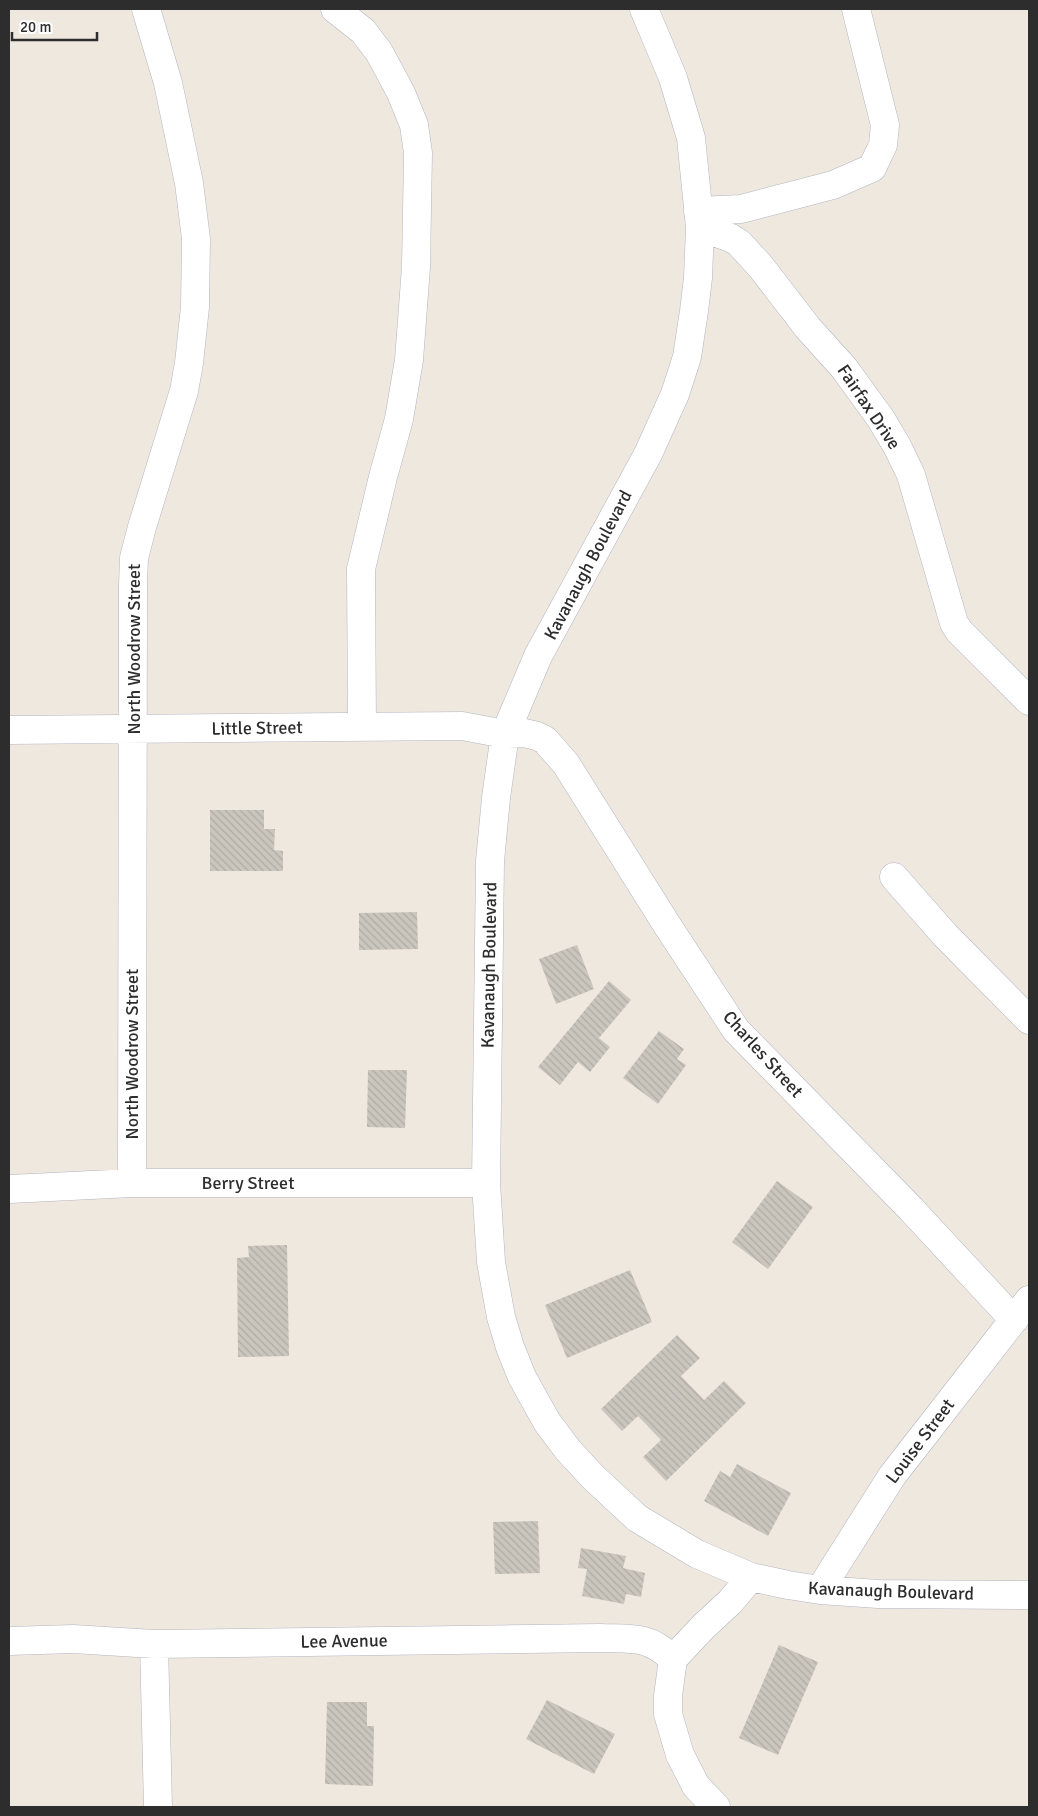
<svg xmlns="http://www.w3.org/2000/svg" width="1038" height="1816" font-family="Signika,sans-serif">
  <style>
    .building { fill: url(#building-back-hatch) }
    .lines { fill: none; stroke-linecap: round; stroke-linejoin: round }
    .minor-casing { stroke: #b3b5c1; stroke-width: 29 }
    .minor { stroke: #fff; stroke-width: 28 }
    .labels { text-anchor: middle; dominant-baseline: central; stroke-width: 4; stroke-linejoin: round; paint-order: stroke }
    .street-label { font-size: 18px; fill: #2d2d2d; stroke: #fff }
  </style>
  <defs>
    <pattern id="building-back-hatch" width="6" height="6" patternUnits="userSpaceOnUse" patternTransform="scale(1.25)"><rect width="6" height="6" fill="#cbc6bd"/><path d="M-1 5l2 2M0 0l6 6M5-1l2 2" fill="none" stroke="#afaaa3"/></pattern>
  </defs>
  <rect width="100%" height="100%" fill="#efe8df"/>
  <!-- building -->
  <path class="building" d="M210,810H264V829H275L274,850L283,851V871H210Z
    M417,912L418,949L359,950V913Z
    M577,945L594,989L556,1004L539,959Z
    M609,981L631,1000L599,1038L610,1047L590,1072L578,1062L560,1085L538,1067Z
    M659,1031L684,1049L677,1059L686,1065L658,1104L623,1078Z
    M368,1070H407L405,1128L367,1127Z
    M777,1181L813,1207L768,1269L732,1242Z
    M287,1245L289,1356L238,1357L237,1258L249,1257L248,1246Z
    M630,1270L652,1322L567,1358L545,1305Z
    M677,1335L700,1358L681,1376L704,1400L724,1381L746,1403L666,1481L643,1457L661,1440L638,1416L622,1431L601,1409Z
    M737,1464L791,1493L768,1536L704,1501L720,1471L730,1477Z
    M538,1521L540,1573L495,1574L493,1522Z
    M581,1548L626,1556L623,1568L645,1573L641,1597L626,1594L624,1604L582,1596L587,1569L578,1568Z
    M779,1645L818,1662L778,1755L739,1738Z
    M547,1700L615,1734L594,1774L526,1739Z
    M327,1702H367V1726H374L373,1786L325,1784Z"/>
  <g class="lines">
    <defs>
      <path id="minor" d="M335,9L363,31L379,52L401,93L414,125L418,153L416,267L409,360L399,419L383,477L361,569L362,727
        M644,9L673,78L691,138L700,227L698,278L694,311L687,357L675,394L648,454L538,656L505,734L496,798L490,861L486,1183L491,1262L501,1317L510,1347L522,1377L547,1422L568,1450L593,1477L637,1518L697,1554L751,1577L788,1585L820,1590L878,1594L1029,1595
        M698,211L741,209L833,185L872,168L883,145L885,125L856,9
        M700,227L731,238L739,243L761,267L808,328L844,368L881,419L897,446L911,475L954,623L959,631L1029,701
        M9,730L462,726L505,734L524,733L537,736L545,740L566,764L667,925L736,1030L911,1209L1014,1320
        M894,877L945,935L1029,1020
        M132,1183L133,585L134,558L142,527L184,391L189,363L195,307L196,239L189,183L168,83L146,9
        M10,1189L132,1183H486
        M820,1590L892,1476L1029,1300
        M9,1641L73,1639L154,1644L600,1638C632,1639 648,1635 673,1659
        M154,1644L158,1807
        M716,1807L696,1786L680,1755L668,1714V1696L673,1659L703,1627L730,1602L751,1577"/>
    </defs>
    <!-- minor casing -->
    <use href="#minor" class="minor-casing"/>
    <!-- minor -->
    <use href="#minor" class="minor"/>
  </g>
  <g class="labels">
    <!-- street labels -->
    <g class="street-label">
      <text transform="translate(869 407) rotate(56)">Fairfax Drive</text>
      <text transform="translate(588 565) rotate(-62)">Kavanaugh Boulevard</text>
      <text transform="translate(134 649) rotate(-90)">North Woodrow Street</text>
      <text transform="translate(257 728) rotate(-1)">Little Street</text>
      <text transform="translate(489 965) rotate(-89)">Kavanaugh Boulevard</text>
      <text transform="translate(132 1054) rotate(-90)">North Woodrow Street</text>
      <text transform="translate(763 1054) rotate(48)">Charles Street</text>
      <text x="248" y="1183">Berry Street</text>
      <text transform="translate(920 1441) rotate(-53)">Louise Street</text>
      <text transform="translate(891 1591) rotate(2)">Kavanaugh Boulevard</text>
      <text transform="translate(344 1641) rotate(-1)">Lee Avenue</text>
    </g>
  </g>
  <!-- border -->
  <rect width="1038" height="1816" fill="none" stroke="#2d2d2d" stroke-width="20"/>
  <!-- scale -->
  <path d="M12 32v8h85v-8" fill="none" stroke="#2d2d2d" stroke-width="2.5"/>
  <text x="20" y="32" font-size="15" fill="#2d2d2d" stroke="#ffffff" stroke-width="4" paint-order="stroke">20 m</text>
</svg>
